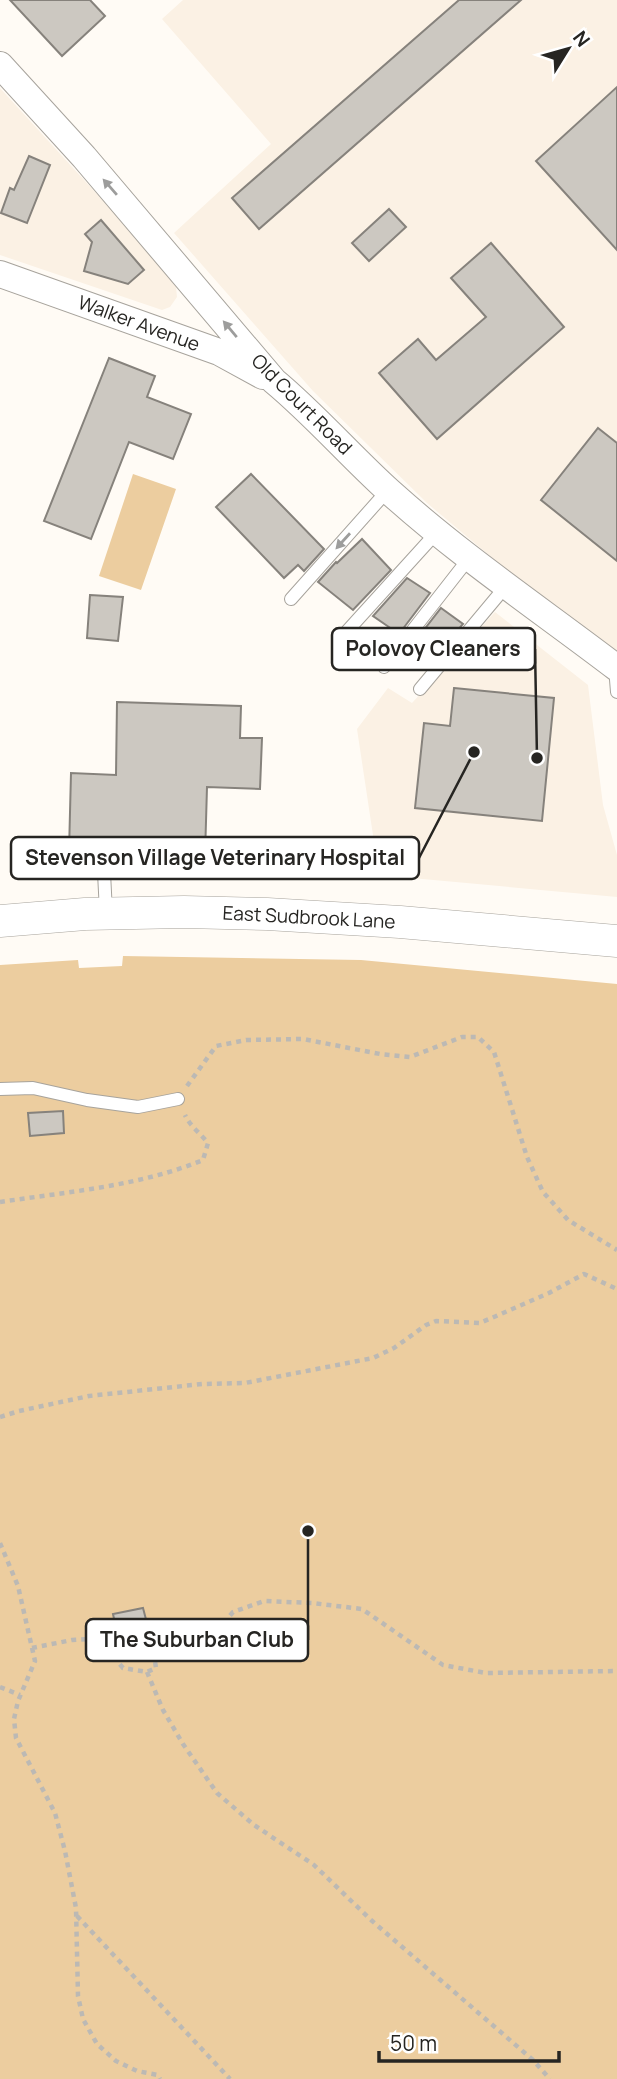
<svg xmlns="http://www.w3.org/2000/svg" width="617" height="2079" font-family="Manrope,sans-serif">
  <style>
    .built { fill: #fbf1e4 }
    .green { fill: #eccd9f }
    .building { fill: #ccc8c1; stroke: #86827c; stroke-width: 2 }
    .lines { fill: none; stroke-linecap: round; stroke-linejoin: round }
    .service-casing { stroke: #a7a39c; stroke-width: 14 }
    .minor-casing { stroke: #a7a39c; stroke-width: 28 }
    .tertiary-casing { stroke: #a7a39c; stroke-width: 33 }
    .path { stroke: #bcb9b4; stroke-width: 4.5; stroke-dasharray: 5 5; stroke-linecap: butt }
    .service { stroke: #fff; stroke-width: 12 }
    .minor { stroke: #fff; stroke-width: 26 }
    .tertiary { stroke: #fff; stroke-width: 32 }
    .oneway { fill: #9d9d9c }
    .labels { text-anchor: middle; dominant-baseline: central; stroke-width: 5; stroke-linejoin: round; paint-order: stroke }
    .street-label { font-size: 19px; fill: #262522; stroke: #fff }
    .leader { fill: none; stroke: #262522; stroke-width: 2.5 }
    .callout-dot { fill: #262522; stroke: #fff; stroke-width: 2.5 }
    .callout { fill: #fff; stroke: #262522; stroke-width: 2.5 }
    .callout-label { font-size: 21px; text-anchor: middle; font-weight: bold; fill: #262522 }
  </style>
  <rect width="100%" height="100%" fill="#fffbf5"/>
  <!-- built -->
  <path class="built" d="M183,0H617V653L503,567L427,503L313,391L174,233L271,144L162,19Z
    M0,88L170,274L176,287L177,297L170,307L162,310L0,255Z
    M495,612L588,685L603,805L617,855V897L379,875L357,729L388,688L412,703Z"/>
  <!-- green -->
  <path class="green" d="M133,474L176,489L141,590L99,576Z
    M123,956L361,960L617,984V2079H0V965L78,960L79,968L122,966Z"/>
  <!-- building -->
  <path class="building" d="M10,0H90L105,16L62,56Z
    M459,0H521L259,229L232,198Z
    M617,87V250L536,161Z
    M29,156L50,165L27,223L1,213L10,188L14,190Z
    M389,209L406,227L369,261L352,243Z
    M101,220L144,270L128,284L84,271L92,242L85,234Z
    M491,243L564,327L437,439L379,373L418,339L436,360L486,317L451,278Z
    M109,358L155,376L147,397L191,414L173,459L129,442L91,539L44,521Z
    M598,428L617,443V561L541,500Z
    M251,474L324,549L304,571L298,565L284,578L216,507Z
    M362,539L391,570L353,610L318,582L336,562L337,563Z
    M407,578L430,593L399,634L373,616Z
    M90,595L123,597L118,641L87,638Z
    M441,608L463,624L433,659L413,644Z
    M454,688L554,698L542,821L415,808L424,723L450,726Z
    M117,702L241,706L240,738H262L260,789L207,787L205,856L112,853L110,848L103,844L98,846L94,852H69L71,773L116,775Z
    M63,1111L64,1133L30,1136L28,1113Z
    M143,1608L148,1627L117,1633L113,1614Z"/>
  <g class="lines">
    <defs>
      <path id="service" d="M291,599L388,490
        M340,639L437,532
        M384,667L470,557
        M615,667L617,692
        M420,689L506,586
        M103,853L106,912
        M0,1089L33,1088L87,1100L138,1107L178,1099"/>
      <path id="minor" d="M0,65L84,157L274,381C315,415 350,456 390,492C461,556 541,610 617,668
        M0,274L219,352L263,376"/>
      <path id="tertiary" d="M0,921L85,914L184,912L267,914L400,922L617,941"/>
    </defs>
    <!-- service casing -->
    <use href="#service" class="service-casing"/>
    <!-- minor casing -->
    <use href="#minor" class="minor-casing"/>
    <!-- tertiary casing -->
    <use href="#tertiary" class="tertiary-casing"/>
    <!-- path -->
    <path class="path" d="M187,1086L216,1046L246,1040L303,1039L380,1054L410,1057L462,1037H478L494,1052L527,1157L543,1192L568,1220L617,1250
      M0,1202C67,1192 140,1186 203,1160L208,1143C201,1134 190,1126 185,1115
      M0,1417L19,1411L89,1396L202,1384L245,1383L373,1358L394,1348L426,1325L436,1321L480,1323L549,1293L584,1274L617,1289
      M0,1543L18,1586L35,1661L18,1701L14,1719L16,1738L55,1813L65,1851L76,1908L78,1996L83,2019L97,2044L116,2061L137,2071L158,2075L160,2079
      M32,1648L72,1640L90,1639L111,1644L120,1641L143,1640L153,1648L156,1668L147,1672L123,1668L112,1655L111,1644
      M153,1648L171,1650L195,1647L214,1635L233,1612L264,1601L312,1603L362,1609L443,1665L486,1673L617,1671
      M147,1672L163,1710L183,1744L217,1793L254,1825L314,1865L371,1920L533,2060L550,2079
      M0,1687L20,1695
      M77,1916L230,2079"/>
    <!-- service -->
    <use href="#service" class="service"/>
    <!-- minor -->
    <use href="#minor" class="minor"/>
    <!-- tertiary -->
    <use href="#tertiary" class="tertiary"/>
  </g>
  <!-- one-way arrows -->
  <defs><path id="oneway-solid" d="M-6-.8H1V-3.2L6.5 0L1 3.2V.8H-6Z" transform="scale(1.75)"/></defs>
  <g class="oneway">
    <use href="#oneway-solid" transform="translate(110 187) rotate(-131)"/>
    <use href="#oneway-solid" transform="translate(230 329) rotate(-130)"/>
    <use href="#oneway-solid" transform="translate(343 541) rotate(132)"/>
  </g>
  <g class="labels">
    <!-- street labels -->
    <g class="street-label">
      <text transform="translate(139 323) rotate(20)">Walker Avenue</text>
      <text transform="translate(302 404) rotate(45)">Old Court Road</text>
      <text transform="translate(309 917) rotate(3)">East Sudbrook Lane</text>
    </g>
  </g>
  <!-- callouts -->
  <path class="leader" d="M537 758L535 649M474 752L419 858M308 1531L308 1640"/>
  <g class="callout-dot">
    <circle cx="537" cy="758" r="7"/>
    <circle cx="474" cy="752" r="7"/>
    <circle cx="308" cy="1531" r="7"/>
  </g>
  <g class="callout">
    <rect x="332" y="628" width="203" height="42" rx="7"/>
    <rect x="11" y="837" width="408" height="42" rx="7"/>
    <rect x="86" y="1619" width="222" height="42" rx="7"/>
  </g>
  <g class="callout-label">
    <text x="433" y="656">Polovoy Cleaners</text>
    <text x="215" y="865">Stevenson Village Veterinary Hospital</text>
    <text x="197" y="1647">The Suburban Club</text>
  </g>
  <!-- north arrow -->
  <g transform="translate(568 49) rotate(53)" stroke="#ffffff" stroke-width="5" paint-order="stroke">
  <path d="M0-5L12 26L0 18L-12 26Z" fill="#262522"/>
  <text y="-10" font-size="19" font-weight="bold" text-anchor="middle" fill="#262522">N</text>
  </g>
  <!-- scale -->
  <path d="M379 2051v10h180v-10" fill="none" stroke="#262522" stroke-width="3.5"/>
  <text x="390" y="2051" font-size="21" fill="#262522" stroke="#ffffff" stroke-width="5" paint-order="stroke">50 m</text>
</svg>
